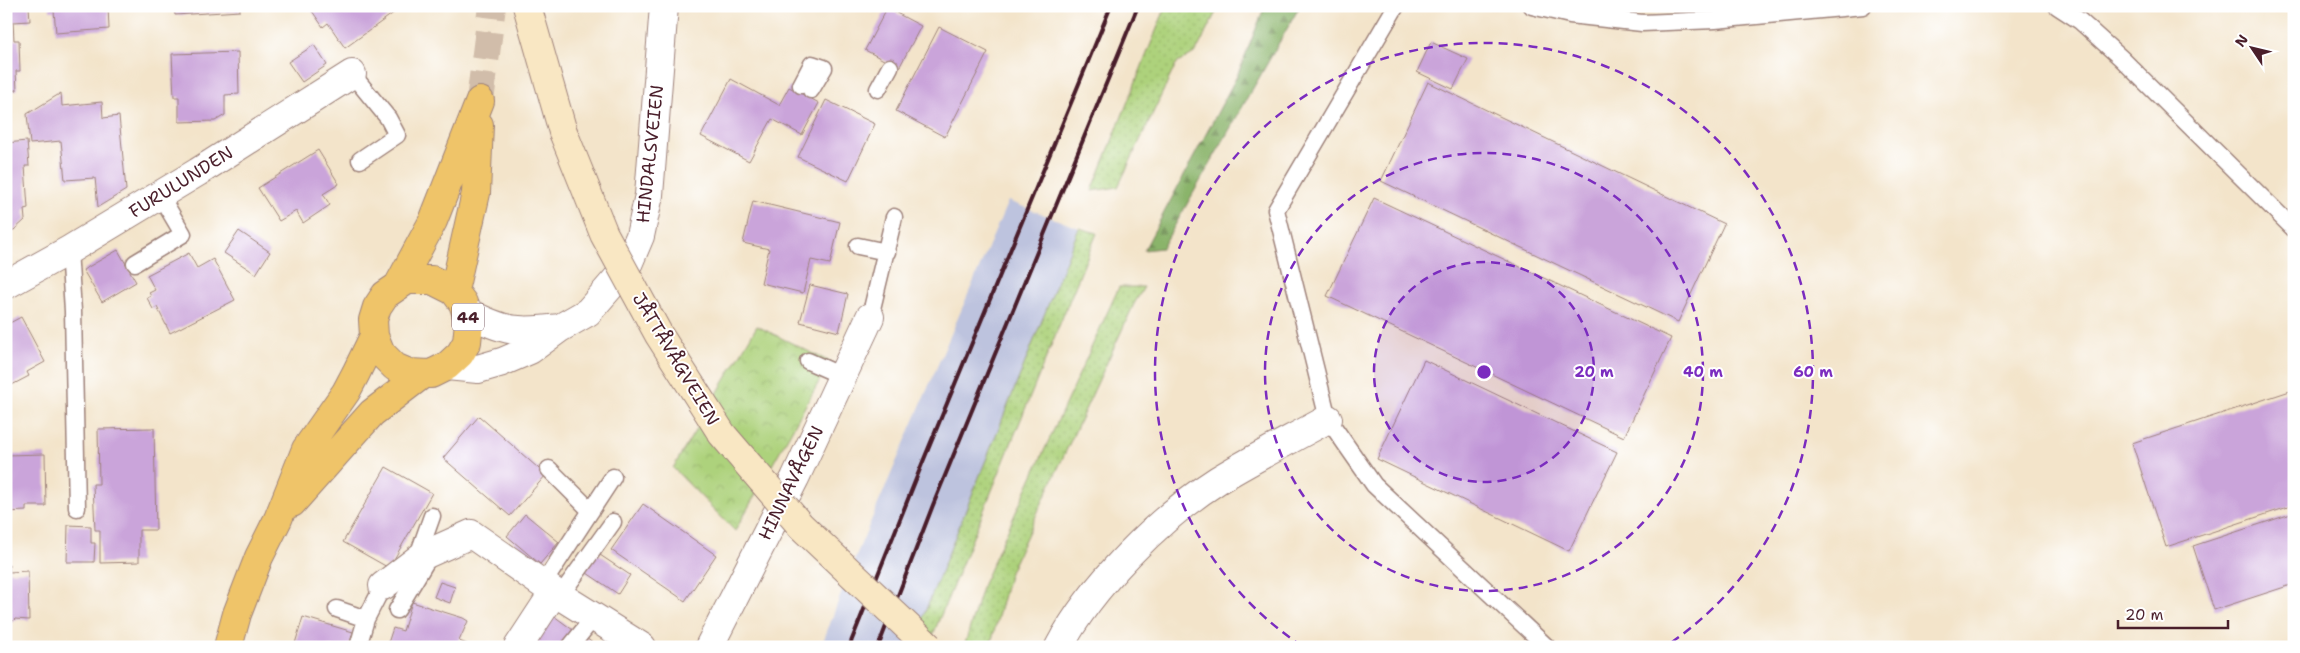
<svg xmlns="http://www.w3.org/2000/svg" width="2300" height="653" font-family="'Shantell Sans',sans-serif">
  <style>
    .industrial { fill: #bdc3de }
    .grass { fill: url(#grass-dots); stroke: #7c7853 }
    .forest { fill: url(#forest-firs); stroke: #6a6a4b }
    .park { fill: url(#park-crowns); stroke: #7c7853 }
    .building { fill: #caa4da }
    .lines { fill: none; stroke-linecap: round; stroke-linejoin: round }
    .primary-tunnel { stroke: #d1bdaa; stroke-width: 28; stroke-dasharray: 28 14; stroke-linecap: butt }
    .lane-casing { stroke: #9e827a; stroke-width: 19 }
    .street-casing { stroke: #9e827a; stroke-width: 30 }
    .secondary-casing { stroke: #9e827a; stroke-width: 30 }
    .primary-casing { stroke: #9e827a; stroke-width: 30 }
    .lane { stroke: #fff; stroke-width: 16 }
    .street { stroke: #fff; stroke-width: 28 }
    .secondary { stroke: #f9e7c3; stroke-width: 28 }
    .primary { stroke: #efc469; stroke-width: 28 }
    .rail { stroke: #4a1f2b; stroke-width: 4 }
    .secondary-bridge-casing { stroke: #9e827a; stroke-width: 30; stroke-linecap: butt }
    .secondary-bridge { stroke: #f9e7c3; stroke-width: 28 }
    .ring { fill: none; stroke: #7b2cbf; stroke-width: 2.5; stroke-dasharray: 9 6 }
    .labels { text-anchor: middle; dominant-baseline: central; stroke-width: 4; stroke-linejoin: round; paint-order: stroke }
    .shield { fill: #fff; stroke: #80626b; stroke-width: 1 }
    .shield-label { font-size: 16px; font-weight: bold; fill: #4a1f2b }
    .street-label { font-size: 18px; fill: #4a1f2b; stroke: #fff }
    .centre { fill: #7b2cbf; stroke: #fff; stroke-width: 2.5 }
    .ring-label { font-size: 15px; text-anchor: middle; font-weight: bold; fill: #7b2cbf; stroke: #fff; stroke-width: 4; stroke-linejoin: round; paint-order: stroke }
  </style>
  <defs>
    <pattern id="grass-dots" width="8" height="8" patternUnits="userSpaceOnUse" patternTransform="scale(1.25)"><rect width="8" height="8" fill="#add27b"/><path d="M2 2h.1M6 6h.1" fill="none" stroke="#96b46a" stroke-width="1.8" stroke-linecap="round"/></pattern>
    <pattern id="forest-firs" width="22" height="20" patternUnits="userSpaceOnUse" patternTransform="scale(1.25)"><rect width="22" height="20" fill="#8ab46b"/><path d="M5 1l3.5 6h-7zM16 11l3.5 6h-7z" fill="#739258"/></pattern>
    <pattern id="park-crowns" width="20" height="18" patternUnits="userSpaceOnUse" patternTransform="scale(1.25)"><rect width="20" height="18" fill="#add27b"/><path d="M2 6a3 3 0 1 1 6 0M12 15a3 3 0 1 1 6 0" fill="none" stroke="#96b46a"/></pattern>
  </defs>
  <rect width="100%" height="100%" fill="#fff"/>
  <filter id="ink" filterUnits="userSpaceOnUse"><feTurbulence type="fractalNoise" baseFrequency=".02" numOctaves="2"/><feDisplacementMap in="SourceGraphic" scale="10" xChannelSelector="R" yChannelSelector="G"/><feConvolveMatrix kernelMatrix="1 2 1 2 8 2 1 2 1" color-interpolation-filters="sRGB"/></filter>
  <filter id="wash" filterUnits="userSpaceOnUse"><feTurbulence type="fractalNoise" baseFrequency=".0096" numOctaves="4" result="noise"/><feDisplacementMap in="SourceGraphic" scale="20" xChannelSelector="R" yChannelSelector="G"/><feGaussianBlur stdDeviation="1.12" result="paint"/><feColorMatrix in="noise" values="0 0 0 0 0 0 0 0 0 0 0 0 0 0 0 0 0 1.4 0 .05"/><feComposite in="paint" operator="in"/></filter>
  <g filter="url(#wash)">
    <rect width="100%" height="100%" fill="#f3e4ca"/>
    <!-- industrial -->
    <path class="industrial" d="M1008,201L1079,228L912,647H821L852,565Z"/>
    <!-- grass -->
    <path class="grass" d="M1166,6H1219L1196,52L1176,64L1118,187L1092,191Z
      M1079,228L1097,233L928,647L919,627Z
      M1119,287H1144L1134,304L1010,572L990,647H964L983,584Z"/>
    <!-- forest -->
    <path class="forest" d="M1265,6H1300L1162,248L1144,250L1237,76Z"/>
    <!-- park -->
    <path class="park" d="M757,326L830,362L735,531L673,468Z"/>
    <g id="blocks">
      <!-- building -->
      <path class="building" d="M6,6H29L30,21L13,22L14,40H19L20,71H16L17,90L6,91Z
        M50,6H108L109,29L56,33L54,11H50Z
        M174,6H240V11L175,15Z
        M312,6H397L399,9L345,48L328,23L323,27L310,8Z
        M887,8L921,26L899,68L865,50Z
        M939,27L988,52L945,137L896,111Z
        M1431,42L1468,59L1453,89L1417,72Z
        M314,45L327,65L302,82L288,62Z
        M238,52L239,94L225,95V115L215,121L179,122V97H174L172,54Z
        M731,79L779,105L789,87L819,103L802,135L772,119L749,161L701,136Z
        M1428,82L1724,224L1678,322L1381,181Z
        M61,93L62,106L102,102L103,118L119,116L126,190L98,207L95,178L65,180L61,141L30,144L27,114Z
        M826,100L875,124L848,181L798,157Z
        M27,141L29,166H25L28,208L24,209L25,220L14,230L6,231V143Z
        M318,150L339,184L323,194L330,205L303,223L296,211L279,221L258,188Z
        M1374,198L1671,338L1624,437L1327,296Z
        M753,201L840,222L830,264L811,260L803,293L761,283L769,249L743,243Z
        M239,231L270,252L256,274L224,253Z
        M118,250L136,282L102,302L83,270Z
        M189,253L197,268L213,259L235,300L170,333L157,307L153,309L147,298L151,296L149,293L155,290L147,275Z
        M810,285L848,294L839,332L800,322Z
        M21,317L45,362L27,372L29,376L6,388V325Z
        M1424,360L1617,452L1569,551L1377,459Z
        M2290,391L2294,403V505L2166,547L2132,443Z
        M479,416L546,475L510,516L443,458Z
        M154,428L156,530H139V562L100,563V530H95L93,484H99L98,429Z
        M45,454L46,506H26V511L6,512V455Z
        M386,467L432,493L389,568L343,542Z
        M643,504L716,555L685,601L611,550Z
        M2294,513V584L2214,610L2193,546Z
        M525,514L559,542L540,564L507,536Z
        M68,525L91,526V543H95L94,562H67Z
        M597,553L630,575L618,594L584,571Z
        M6,565H9V572L28,571L29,620L15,619L6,628Z
        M440,582L455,587L450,603L434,597Z
        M412,602L463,618L468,621L459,641L467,644L466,647H399L388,643L393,628L403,631Z
        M554,616L573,630L561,647H531Z
        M303,617L353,632L349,647H294Z
        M586,638L598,647H579Z"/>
    </g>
  </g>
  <g filter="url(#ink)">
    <use href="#blocks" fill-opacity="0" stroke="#9e827a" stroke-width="1"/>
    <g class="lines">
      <!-- primary-tunnel -->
      <path class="primary-tunnel" d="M480,101L492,6"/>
      <defs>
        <path id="lane" d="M1396,6L1276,210L1328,419L1374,485L1547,647
          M1532,6L1570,15L1642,23L1715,20L1863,6
          M2057,6L2080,21L2121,58L2294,229
          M352,74L388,118L397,135L360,160
          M801,85L812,64L824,68L811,90
          M878,89L890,67
          M858,246L887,252
          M69,250L73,311L77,508
          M135,263L183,234L160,195
          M870,317L894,217
          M808,361L842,376
          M549,469L591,511
          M416,561L432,516
          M543,584L613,477
          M560,596L613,522
          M337,609L366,619L383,586
          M397,610L427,560
          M358,647L366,619
          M570,647L594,617"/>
        <path id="street" d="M6,285L69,250L198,172L352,74
          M467,312C504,332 518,333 560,328
          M447,366L478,369L502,362L530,350L560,328L588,312L621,274L629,262L640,236L649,195L664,6
          M383,586L422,556L471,534L554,592L518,647
          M554,592L642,647
          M709,647L795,478L870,317
          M1059,647C1091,586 1160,517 1218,480C1254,458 1292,439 1328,419"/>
        <path id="secondary" d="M527,6L563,132"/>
        <path id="primary" d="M399,284L433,221L480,101
          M454,291L476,193L479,125
          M292,503L372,413L423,374
          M228,647L237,614L259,557L278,519L306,449L346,392L356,373L374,336L373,320L377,307L385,295L407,280H432L454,291L463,303L469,322L467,342L460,354L447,366L431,374L409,373L395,367L381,353L374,336"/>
      </defs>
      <!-- lane casing -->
      <use href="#lane" class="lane-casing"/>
      <!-- street casing -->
      <use href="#street" class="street-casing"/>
      <!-- secondary casing -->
      <use href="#secondary" class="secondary-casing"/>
      <!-- primary casing -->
      <use href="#primary" class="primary-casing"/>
      <!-- lane -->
      <use href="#lane" class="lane"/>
      <!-- street -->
      <use href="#street" class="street"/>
      <!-- secondary -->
      <use href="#secondary" class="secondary"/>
      <!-- primary -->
      <use href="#primary" class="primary"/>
      <!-- rail -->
      <path class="rail" d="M849,647L922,464L1111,6
        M878,647L933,505L1138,6"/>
      <defs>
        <path id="secondary-bridge" d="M563,132L604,234L659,335L722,434L801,526L929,647"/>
      </defs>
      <!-- secondary-bridge casing -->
      <use href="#secondary-bridge" class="secondary-bridge-casing"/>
      <!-- secondary-bridge -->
      <use href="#secondary-bridge" class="secondary-bridge"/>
    </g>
  </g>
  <!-- distance rings -->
  <circle cx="1484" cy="372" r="110" fill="#7b2cbf" fill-opacity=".12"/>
  <g class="ring">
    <circle cx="1484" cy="372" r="110"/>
    <circle cx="1484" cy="372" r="219"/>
    <path d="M1302 646A329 329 0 1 1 1666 646"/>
  </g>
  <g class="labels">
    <!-- shield labels -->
    <rect class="shield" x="452" y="303.5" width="32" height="27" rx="4"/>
    <g class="shield-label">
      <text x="468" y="317">44</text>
    </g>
    <!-- street labels -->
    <g class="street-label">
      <text transform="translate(650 154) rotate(-84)">HINDALSVEIEN</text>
      <text transform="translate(181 182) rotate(-32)">FURULUNDEN</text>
      <text transform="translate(676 359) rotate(59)">JÅTTÅVÅGVEIEN</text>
      <text transform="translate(791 483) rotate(-64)">HINNAVÅGEN</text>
    </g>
  </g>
  <circle cx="1484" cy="372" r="8" class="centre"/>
  <g class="ring-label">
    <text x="1594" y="377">20 m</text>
    <text x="1703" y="377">40 m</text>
    <text x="1813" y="377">60 m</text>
  </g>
  <!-- margin -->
  <rect width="2300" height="653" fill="none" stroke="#fff" stroke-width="25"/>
  <!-- north arrow -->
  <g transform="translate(2252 48) rotate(305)" stroke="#ffffff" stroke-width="4" paint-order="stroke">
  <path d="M0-4L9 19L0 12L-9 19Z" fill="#4a1f2b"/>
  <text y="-8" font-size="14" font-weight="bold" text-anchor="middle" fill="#4a1f2b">N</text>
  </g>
  <!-- scale -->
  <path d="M2118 620v8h110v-8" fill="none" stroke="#4a1f2b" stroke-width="2.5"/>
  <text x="2125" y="620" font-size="15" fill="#4a1f2b" stroke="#ffffff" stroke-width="4" paint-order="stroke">20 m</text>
</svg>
